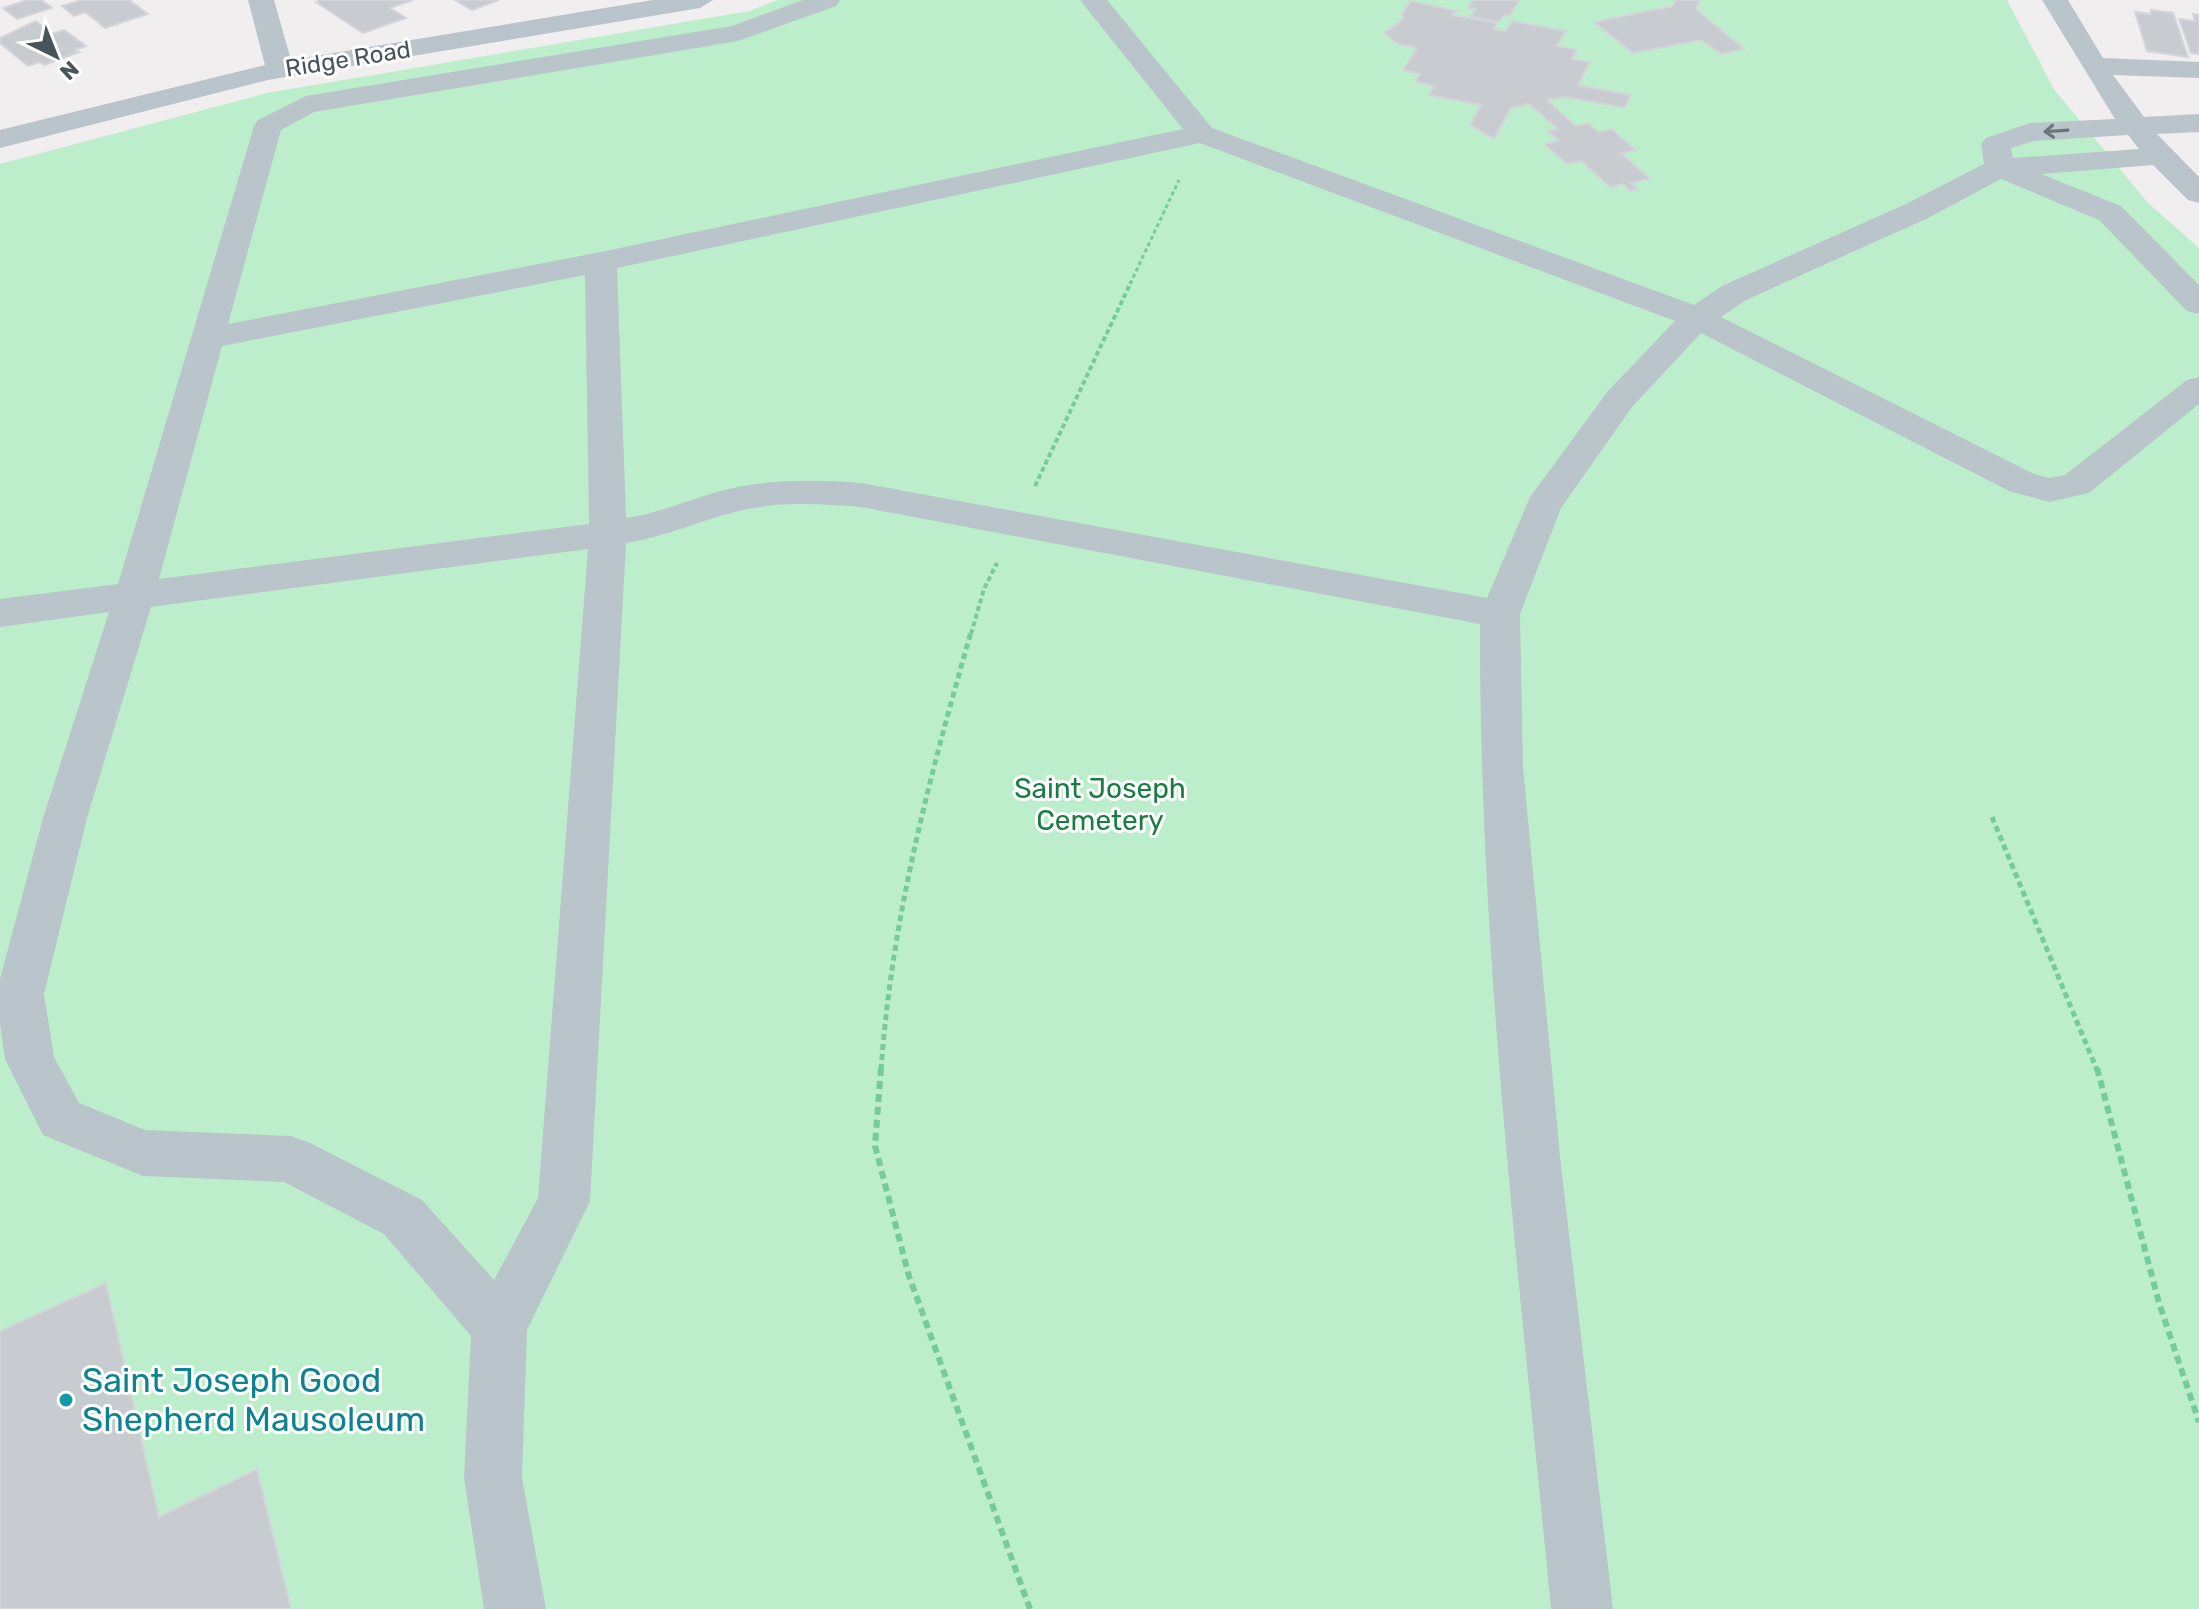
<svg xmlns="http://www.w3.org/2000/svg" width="2199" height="1609" font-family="Rubik,sans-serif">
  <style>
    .green { fill: #bdeecc }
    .building { fill: #c8ccd1; stroke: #d3d5da; stroke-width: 2 }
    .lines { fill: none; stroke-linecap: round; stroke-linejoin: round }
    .path-far3 { stroke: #76cb9a; stroke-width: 3; stroke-dasharray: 4 3; stroke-linecap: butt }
    .path-far2 { stroke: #76cb9a; stroke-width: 4; stroke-dasharray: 5 3; stroke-linecap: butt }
    .path-far1 { stroke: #76cb9a; stroke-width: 5; stroke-dasharray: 6 4; stroke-linecap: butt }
    .path { stroke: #76cb9a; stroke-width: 6; stroke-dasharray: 8 5; stroke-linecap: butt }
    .minor { fill: #bac4cb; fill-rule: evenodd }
    .oneway { stroke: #6a767d }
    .culture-dot { fill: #0f9aa8; stroke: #fff; stroke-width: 3 }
    .labels { text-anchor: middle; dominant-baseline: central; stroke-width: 6; stroke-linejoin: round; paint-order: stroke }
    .far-street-label { font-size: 24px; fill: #47545c; stroke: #fff }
    .park-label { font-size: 28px; fill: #197c42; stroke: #fff }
    .near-culture-label { font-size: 34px; fill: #0d838f; stroke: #fff; text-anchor: start }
  </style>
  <rect width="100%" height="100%" fill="#f1eeef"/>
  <!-- green -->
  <path class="green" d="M777,0H2007L2054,89L2148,203L2199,248V1609H0V164L267,93L750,11Z"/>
  <!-- building -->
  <path class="building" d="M27,0H41L52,8L17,19L3,8Z
    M82,0H129L148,14L105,28L85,12L74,16L62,6Z
    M322,0H413L390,8L406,18L363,33L316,2Z
    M455,0H499L472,10Z
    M1473,0H1519L1510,16L1504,15L1499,22L1471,16L1476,9L1468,8Z
    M1676,0H1700L1696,9L1744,49L1721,54L1701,40L1633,53L1594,22L1673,6Z
    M1411,1L1457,11L1453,15L1497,23L1494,29L1506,31L1512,21L1566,31L1557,46L1577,50L1572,59L1590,62L1578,85L1631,95L1625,108L1565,97L1547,100L1576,126L1588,123L1598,132L1612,129L1636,150L1621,153L1650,179L1631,183L1638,189L1630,191L1623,184L1610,187L1581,161L1567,164L1544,144L1559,141L1548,131L1558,129L1529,104L1511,108L1494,139L1470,125L1481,105L1429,95L1434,86L1415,82L1420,74L1403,70L1417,48L1398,44L1384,33L1402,20L1404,16L1401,15Z
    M2151,10L2173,13L2188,57L2147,51L2135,12L2151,14Z
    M2193,14L2199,15V54L2191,53L2179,19L2195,21Z
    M36,21L51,34L64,30L86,46L75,50L79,52L44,65L40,62L28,66L0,43V38Z
    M106,1283L159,1517L257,1469L291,1609H0V1331Z"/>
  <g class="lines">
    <!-- path-far3 -->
    <path class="path-far3" d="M1130,284L1179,180"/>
    <!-- path-far2 -->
    <path class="path-far2" d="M1035,486L1131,282
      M971,634L984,589L997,563"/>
    <!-- path-far1 -->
    <path class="path-far1" d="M1992,817L2097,1070
      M881,1070C892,917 929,779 971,632"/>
    <!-- path -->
    <path class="path" d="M881,1068L875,1146L909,1276L1030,1609
      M2097,1068L2159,1303L2199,1422"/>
    <!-- minor -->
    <path class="minor" d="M248,0H274L291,60L653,0H713L700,8L268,80L0,148V130L265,65Z
      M803,0H840L836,6L738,41L314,112L281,130L228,324L601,252L1183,129L1080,0H1107L1212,128L1694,305L1722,286L1906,204L1984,164L1981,144L1986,138L2030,123L2115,119L2042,0H2068L2103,58L2199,62V78L2113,75L2144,117L2199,114V132L2157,134L2199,177V203L2188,200L2153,165L2041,174L2121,206L2199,285V314L2187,311L2099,220L2001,179L1928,218L1746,300L1721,317L2034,474L2049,478L2065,475L2187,380L2199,377V404L2089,493L2049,502L2009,491L1701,333L1632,407L1561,508L1520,614L1523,767L1561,1166L1613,1609H1551C1520,1282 1479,953 1480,624L861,507C819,504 780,501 739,511C700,520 666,537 626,543L590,1201L527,1330L522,1478L546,1609H484L464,1478L471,1336L384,1234L284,1182L143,1176L43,1135L5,1059L0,1023V979L43,818L109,612L0,627V599L118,584L254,126L258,120L306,96L732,26ZM2128,135L2139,149L2013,158L2011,148L2034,141ZM1200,143L1675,321L1608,391L1530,497L1487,598L861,483C817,480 776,479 733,488C696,496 663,513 626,518L617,268ZM585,275L589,524L159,579L222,346ZM588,549L538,1198L494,1280L422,1200L308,1142L290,1136L145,1130L79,1103L54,1057L44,994L87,818L151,607Z"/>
  </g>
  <!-- one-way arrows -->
  <defs><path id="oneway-shaft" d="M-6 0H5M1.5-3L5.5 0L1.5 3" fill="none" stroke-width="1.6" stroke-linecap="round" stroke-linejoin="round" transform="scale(2)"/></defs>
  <use class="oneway" href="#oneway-shaft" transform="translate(2056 131) rotate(176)"/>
  <!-- markers -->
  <circle class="culture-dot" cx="66" cy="1400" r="8"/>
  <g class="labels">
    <!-- far-street labels -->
    <g class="far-street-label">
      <text transform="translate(348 59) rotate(-9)">Ridge Road</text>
    </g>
    <!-- park labels -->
    <g class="park-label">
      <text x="1100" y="788">Saint Joseph<tspan x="1100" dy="32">Cemetery</tspan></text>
    </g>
    <!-- near-culture labels -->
    <g class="near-culture-label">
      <text x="82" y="1380">Saint Joseph Good<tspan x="82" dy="39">Shepherd Mausoleum</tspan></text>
    </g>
  </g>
  <!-- north arrow -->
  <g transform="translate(56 56) rotate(137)" stroke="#ffffff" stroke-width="6" paint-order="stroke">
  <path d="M0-6L14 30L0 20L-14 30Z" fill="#47545c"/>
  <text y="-12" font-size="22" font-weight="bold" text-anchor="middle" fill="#47545c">N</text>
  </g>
</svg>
